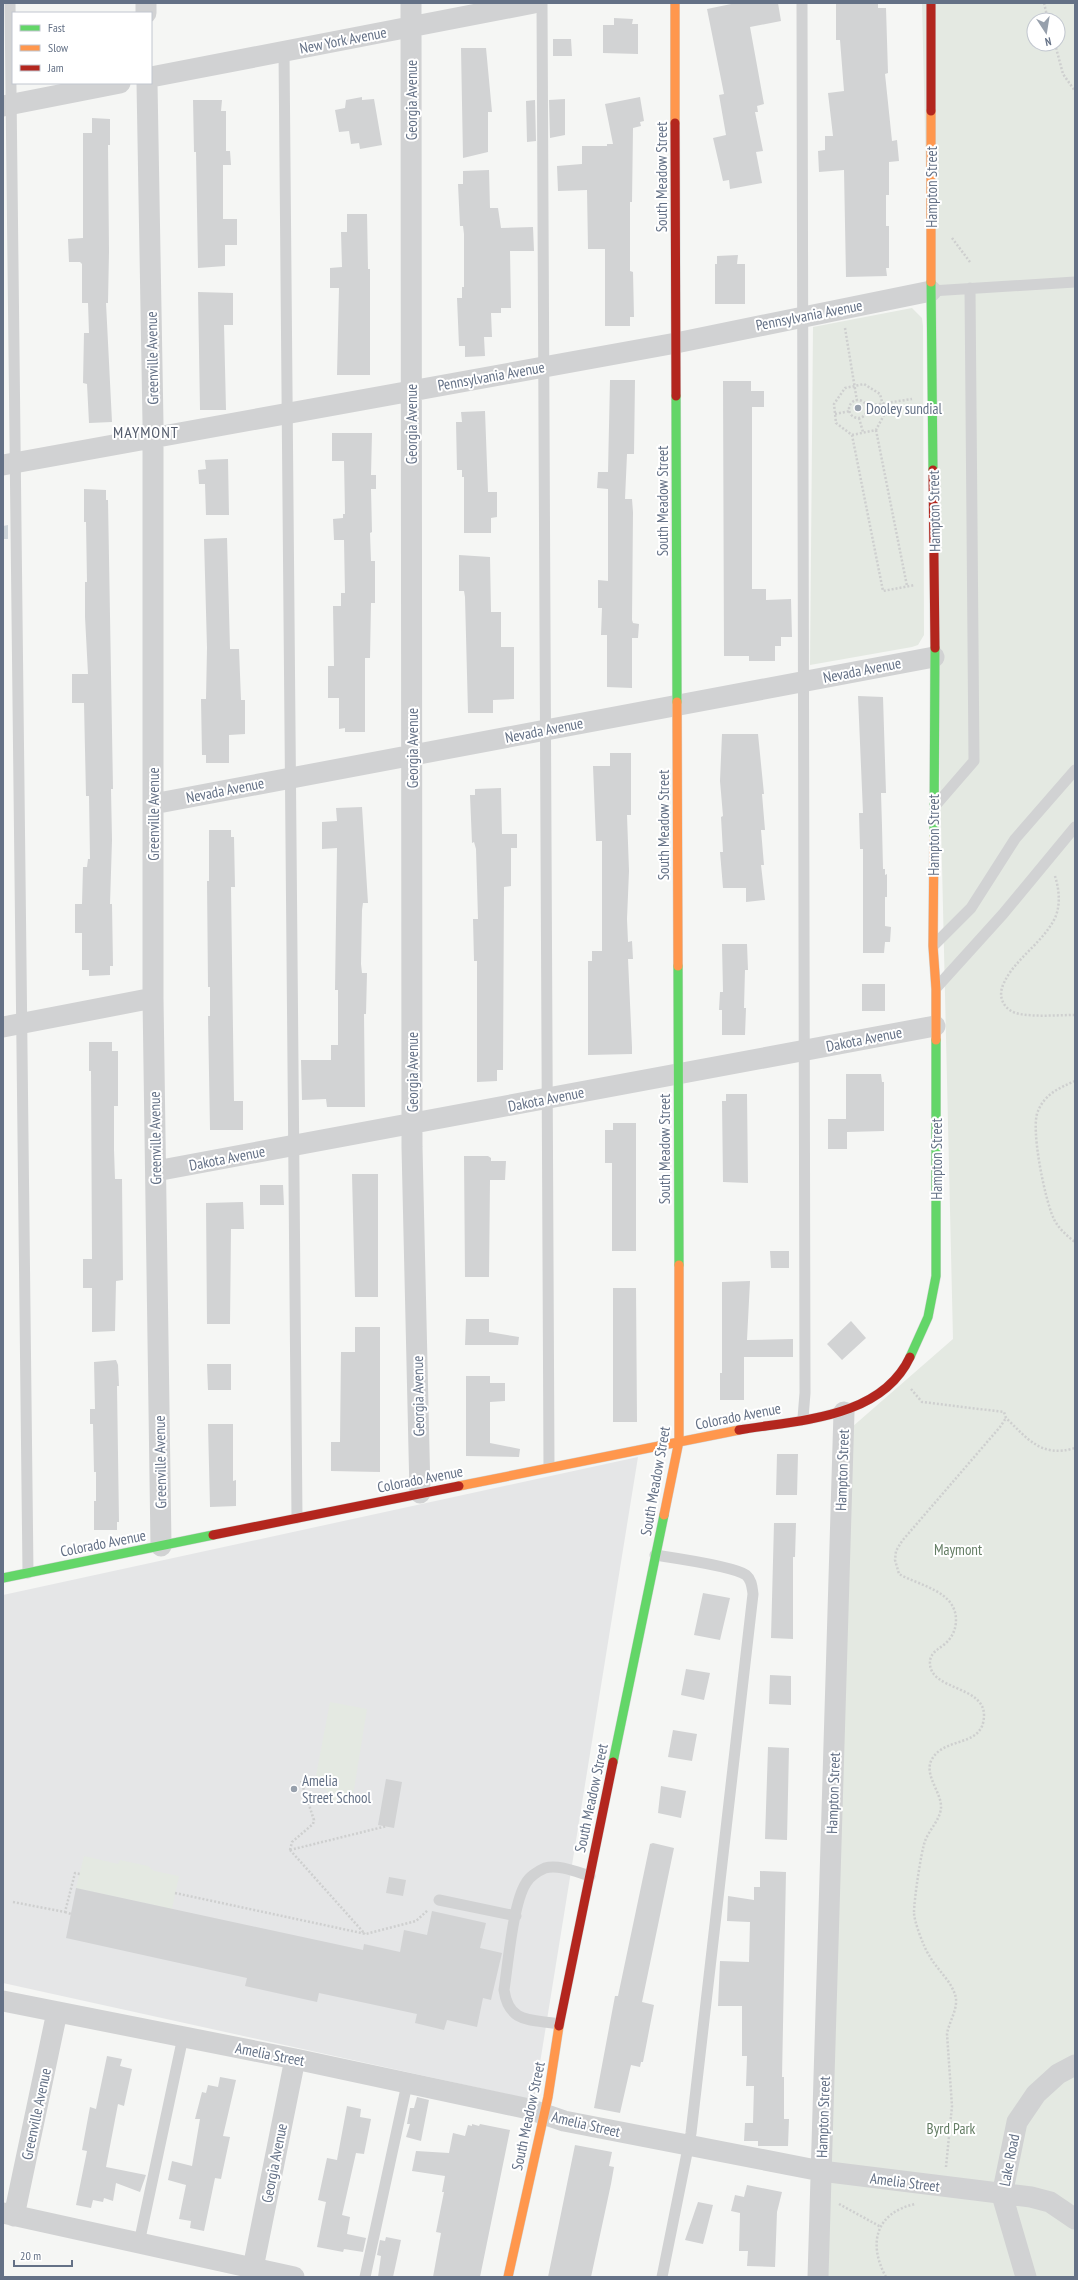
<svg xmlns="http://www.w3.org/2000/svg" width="1078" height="2280" font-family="'PT Sans Narrow',sans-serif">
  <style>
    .built { fill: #e5e6e7 }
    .green { fill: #e4e9e2; fill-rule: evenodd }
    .water { fill: #d1d8dc }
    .building { fill: #d2d3d4 }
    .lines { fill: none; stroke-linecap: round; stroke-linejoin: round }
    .fast-casing { stroke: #d2d4d4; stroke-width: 10 }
    .slow-casing { stroke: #d2d4d4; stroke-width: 10 }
    .jam-casing { stroke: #d2d4d4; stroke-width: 10 }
    .path { stroke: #cecfcf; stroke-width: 2.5; stroke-dasharray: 2 2; stroke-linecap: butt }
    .lane { stroke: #d1d2d3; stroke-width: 11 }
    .street { stroke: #d1d2d3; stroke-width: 21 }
    .fast { stroke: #63d668; stroke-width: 9 }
    .slow { stroke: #ff974d; stroke-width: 9 }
    .jam { stroke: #b3261e; stroke-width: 9 }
    .poi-dot { fill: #97a0ac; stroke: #fff; stroke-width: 1.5 }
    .labels { text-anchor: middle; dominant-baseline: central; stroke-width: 4; stroke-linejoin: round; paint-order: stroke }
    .street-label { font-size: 15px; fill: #647186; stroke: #fff }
    .poi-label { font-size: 15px; fill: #647186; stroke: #fff; text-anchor: start }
    .park-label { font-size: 15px; fill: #647d64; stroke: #fff }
    .neighbourhood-label { font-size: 16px; letter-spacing: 1px; fill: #535b6b; stroke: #fff }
  </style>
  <rect width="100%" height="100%" fill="#f5f6f4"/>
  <!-- built -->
  <path class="built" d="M638,1457L534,2100L3,1983V1595Z"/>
  <!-- green -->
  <path class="green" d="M922,3H1075V2277H828L844,1434L953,1339ZM1034,20H1058V44H1034Z
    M912,308L922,318L923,326L924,635L918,645L912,647L810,665L813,327Z
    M330,1702L367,1709L352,1802C343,1804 333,1802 326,1796L328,1791L319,1787L315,1781Z
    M84,1856L118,1864L120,1860L148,1866L154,1871L179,1876L172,1909L76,1888Z"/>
  <!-- water -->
  <path class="water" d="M8,525V539H3V526Z"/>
  <!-- building -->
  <path class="building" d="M736,3H778L781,21L750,27L764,104L757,106L758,112H755L763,151L756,152L762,183L730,189L729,180L723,181L713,138L726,135L719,95L724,94L707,9Z
    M836,3H878V8H886L888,73L885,74L892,141L897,140L899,161L889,162V195H886V226H889V268H886L887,276L846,277L844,170L819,172L818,151L825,150V136H833L828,93L844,91L840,40H836Z
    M614,18L633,19L632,24H638V54L603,53V25H614Z
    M553,39H571L572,56H553Z
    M461,48H486L492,112H488V152L463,158Z
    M362,97V100L374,99L382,145L360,149L359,143L351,144L349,131L339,132L335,110L345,108L346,100Z
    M640,97L644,121L640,122L641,126L633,128L632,202H630V271L633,272L634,317H630V326H605V249H588L587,190L558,191L557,166L582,164V146H607V144H613L605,104Z
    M565,99V135L550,138L549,100Z
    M193,100H222L221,111H226V151H230L231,165H223V219H237V245H225V266L198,268L196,152H194Z
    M535,100L536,141L527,142L526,101Z
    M92,118L110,119V145H108L109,252L108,303H106L112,422L89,423L87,384L83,383L84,333H89L88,303H82V264L80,262H69L68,239L83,238V133H92Z
    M489,170L490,208H498L501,228L533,227L534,251H510L511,308H501V313H491L492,337H484L485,356L465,357V346H459L457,298H462V287H464V234L463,226H460L458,184H463V171Z
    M347,214H367L368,269H370V375H337L339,288H330V268L342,267L341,232H347Z
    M738,255L737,264H745V304H715V264H717V256Z
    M198,292L233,293V325H224L226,410H200Z
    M610,380H635L634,454H627L625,499H632L633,512L632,620L633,623L639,624L638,638H632V688L607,687V635H601L602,608H598V580L608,581V489L597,488L598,472H608Z
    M723,381H751V391H764V407H752V589H766V600L791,599L792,637H781V646H775V661H749V656H724Z
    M485,411L488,492H497V517L491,518V533H464V477H462V470H457L456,422H462L461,412Z
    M332,433H372L371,475H376V489H371L372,532L370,533L371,561H375V603H371L370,658H365V732H345V728L339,729V698H328V666H334L333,606H341V593H345L344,540H334L333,519L343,518V514H345L344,461H332Z
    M228,459L229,515H206L205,484H199L198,470L206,469L205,460Z
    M84,489L106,490V500H108L113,789H111L112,840L110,904H112L113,966H110V975L89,976V970H82V933H75V904H82L83,867H87L88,859H90L89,796H86L84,703H72V674H88L85,617V582H87L86,522H84Z
    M227,538L230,649H239L241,700H245V734L229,735V763H206V755H202L201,699H206L207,648L204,539Z
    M459,555L490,557L491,612H501V647H514V699L493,700V713H468L465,597L464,591H459Z
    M858,696L883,697L886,793H881L882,826L883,869H885V875L887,874V897H885V926L891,927L890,942H885L884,953H863V849H860L859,813H863Z
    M722,734H758L764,794H762L765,830H761L764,865H761L765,900L746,902V888H723L720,852H723L721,817L723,816L720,781Z
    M610,753H631V815H627L629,871L627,919L628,942L632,941L633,959H628L632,1047V1054L588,1055V961H592V951H602V841H596L593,766H610Z
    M501,788L502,834H517V848H511V886L504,887L503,1070H497V1081L477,1082V961H474L473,919H478L476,849L474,842L472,843L470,795H475V789Z
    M362,807L368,903H363L362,910L361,964L362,973H367L366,1014H364L365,1107H327L326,1099L302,1100L301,1060H331V1045H338V990H335L337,848L322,849V822L337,821L336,808Z
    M209,830H231V837H234L235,887H231L234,1101H243V1130H210L208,1016H210V987H208L207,881H209Z
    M722,944H747L748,970H745L744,1008H746L745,1035H722V1010H719L720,992H723Z
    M862,984H885V1011H862Z
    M89,1042H112V1051H118V1106H114V1150L115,1179H122L123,1280L116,1281L115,1331L92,1332V1288H83V1259H92L91,1071H89Z
    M846,1074H881L882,1082H884V1131L847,1132V1149H828V1119H846Z
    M726,1094H747L748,1183L723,1182L722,1101H726Z
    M613,1123H636V1251H612V1163H605V1130H613Z
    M464,1156H488L491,1158V1161H506L505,1180H490L489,1277H465Z
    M352,1174H378V1297H355Z
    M260,1185H283L284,1205H260Z
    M243,1202L244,1229H231L230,1324H207L206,1203Z
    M770,1251H789V1268H771Z
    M750,1281L747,1340L793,1339V1357H744V1400H720V1373H722V1282Z
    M613,1288H636L637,1422H613Z
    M466,1319H489V1332L519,1337L518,1345H465Z
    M851,1321L866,1338L842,1360L827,1344Z
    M355,1327H380V1472L331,1471V1442H340L341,1352H355Z
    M116,1360L118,1365L119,1386H117L119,1522H117V1530H94V1501H96V1472H94L93,1424H90V1409H95L94,1362Z
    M207,1364H231V1390H208Z
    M466,1376H490V1383H505V1401L490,1402V1443L520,1449L519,1457L466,1456Z
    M208,1424H233V1481L236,1480V1506L210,1507Z
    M777,1454H798L797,1495H776Z
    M774,1523H796L795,1557H793V1639L771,1638Z
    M703,1593L730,1598L720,1640L694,1635Z
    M686,1669L710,1673L704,1700L681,1695Z
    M770,1675L791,1676V1705L769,1704Z
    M673,1730L697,1734L692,1761L668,1757Z
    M768,1747L789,1748L787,1840L765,1839Z
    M386,1779L402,1782L394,1828L378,1825Z
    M661,1786L686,1791L681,1818L658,1813Z
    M653,1843L674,1848L642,2002L654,2005L643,2062H641L640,2067L631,2065L620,2113L594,2108L615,1996H618L650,1844Z
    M760,1871L786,1872L782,2077H784V2119H789L788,2146H758V2141H744L745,2123H753L754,2086H746L747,2056H742V2006H718L720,1961L749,1962L750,1922L727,1921L728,1896L754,1900V1887H760Z
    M389,1877L406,1880L403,1896L386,1893Z
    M76,1888L363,1950L364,1944L400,1952L404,1930L427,1935L432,1911L486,1923L480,1948L502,1953L491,2000L483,1998L477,2027L447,2020L444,2030L415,2023L417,2014L319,1993L317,2002L245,1986L247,1978L66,1938Z
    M107,2056L122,2059L120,2066L132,2069L124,2106L118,2104L106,2167L146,2175L140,2192L116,2183L113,2201L104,2198L103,2202L93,2200L91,2208L76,2205L87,2151L82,2150L90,2107L96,2109Z
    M220,2077L236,2080L223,2136L230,2137L221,2179L215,2178L204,2231L190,2228L191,2221L179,2219L186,2185L168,2180L172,2161L192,2166L200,2119H195L202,2092L206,2093L208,2085L218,2087Z
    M417,2097L429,2100L421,2141L406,2137L410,2124H407L410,2108H414Z
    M347,2106L361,2109L360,2117L371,2119L364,2154L356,2153L342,2215L350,2217L347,2234L366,2238L363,2252L344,2249L343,2252L317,2247L326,2202L318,2200L327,2158L337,2160Z
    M472,2124L479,2126L480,2124L510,2130L480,2277H433L441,2233L436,2232L444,2192H442L445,2176L412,2171L416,2151L449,2153L453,2133L465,2136L468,2125L472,2126Z
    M575,2145L612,2152L609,2166L614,2167L611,2184L591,2277H548Z
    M747,2185L782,2192L777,2212L775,2267L747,2266L748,2251H739L740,2213L731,2211L735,2195L744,2197Z
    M698,2202L713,2205L703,2244L685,2240Z
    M386,2237L401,2240L393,2277H378L381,2256L377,2255L380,2240L385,2241Z"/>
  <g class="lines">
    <defs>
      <path id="fast" d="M931,282L933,470
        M676,396L677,702
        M934,837L935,648
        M678,966L679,1265
        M910,1357L928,1317L936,1276V1040
        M3,1578L213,1535
        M613,1762L664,1515"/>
      <path id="slow" d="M675,3V123
        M931,111V282
        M677,702L678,966
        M934,837L933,946L936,989V1040
        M459,1486L739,1430
        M664,1515L679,1441V1265
        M508,2277L548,2097L559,2026"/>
      <path id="jam" d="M931,3V111
        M675,123L676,396
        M933,470L935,648
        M739,1430C798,1420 881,1419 910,1357
        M213,1535L459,1486
        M559,2026L613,1762"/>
    </defs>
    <!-- fast casing -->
    <use href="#fast" class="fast-casing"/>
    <!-- slow casing -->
    <use href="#slow" class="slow-casing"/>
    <!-- jam casing -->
    <use href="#jam" class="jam-casing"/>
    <!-- path -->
    <path class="path" d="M1044,3L1048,20
      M1055,44L1063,74L1075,91
      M952,238L970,262
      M845,328L857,401
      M849 409a9 9 0 1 1 18 0a9 9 0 1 1-18 0Z
      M867,406L912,399
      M835,414L850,411
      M859,418L863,432
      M876,430L907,586
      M852,435L876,430L885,413L880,394L864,384L845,388L834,404L836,423L852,435L883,591L915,585
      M1055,876C1059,889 1061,904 1055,918C1042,944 1014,959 1003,985C997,999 1006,1012 1020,1014C1037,1017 1057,1015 1075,1015
      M1075,1081C1059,1088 1045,1094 1038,1111C1030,1128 1045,1199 1053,1217C1057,1227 1066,1235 1075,1242
      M911,1389L922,1402L1004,1412L1006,1418C1028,1439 1041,1458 1075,1448
      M290,1850L365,1934
      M290,1850L387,1826
      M290,1850L292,1842L313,1824L314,1820L301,1781
      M175,1893L366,1934L416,1921L428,1910
      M13,1902L65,1912L75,1873L80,1874
      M65,1912L71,1914
      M946,2167L952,2106L947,2034C949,2022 957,2011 956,1999C954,1983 936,1969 929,1955C924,1948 914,1921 914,1913C914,1900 921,1852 925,1841C929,1830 940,1820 941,1808C942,1792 923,1775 932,1759C945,1736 984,1748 984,1715C984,1686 931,1690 930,1664C929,1652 940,1649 947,1642C953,1636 956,1628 956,1620C956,1591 920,1586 899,1574L895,1560L896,1551L902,1541L1000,1427L1006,1418
      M839,2204L881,2227
      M886,2277C868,2244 875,2213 915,2204"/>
    <!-- lane -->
    <path class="lane" d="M10,3L28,1573
      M542,3L549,1467
      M802,3L805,1393L803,1418
      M284,51L297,1518
      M931,291L1075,282
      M935,806L974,761L970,288
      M934,945L971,908L1015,839L1075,770
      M937,987L1003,914L1075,827
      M655,1555C674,1558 733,1566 746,1575C752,1580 752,1587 753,1594L691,2133L662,2277
      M439,1900L516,1916
      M559,2024C531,2019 509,2024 504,1990C508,1964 513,1903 526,1883C529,1877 538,1871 545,1868C558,1864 577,1872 590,1876
      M139,2243L183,2037
      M365,2277L407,2084"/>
    <!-- street -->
    <path class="street" d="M146,3V13
      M411,3L412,1147L420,1493
      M151,77L534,3
      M147,83L153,423V998L161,1546
      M3,106L120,83
      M3,465L676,343L931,291
      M153,804L934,657
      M3,1027L153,998
      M156,1171L935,1026
      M3,2001L295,2059L529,2109L564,2121L821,2171L1031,2197L1050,2202L1075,2219
      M3,2213L294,2277
      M14,2216L57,2012
      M253,2268L295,2059
      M818,2277L844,1412
      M1026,2277L1002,2195L1017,2122L1036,2094L1058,2074L1075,2065"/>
    <!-- fast -->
    <use href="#fast" class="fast"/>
    <!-- slow -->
    <use href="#slow" class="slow"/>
    <!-- jam -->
    <use href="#jam" class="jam"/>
  </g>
  <!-- markers -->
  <g class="poi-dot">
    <circle cx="858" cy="408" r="4"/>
    <circle cx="294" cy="1789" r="4"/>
  </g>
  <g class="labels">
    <!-- street labels -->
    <g class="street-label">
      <text transform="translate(343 40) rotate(-11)">New York Avenue</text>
      <text transform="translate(411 100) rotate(-90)">Georgia Avenue</text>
      <text transform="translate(661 177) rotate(-90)">South Meadow Street</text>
      <text transform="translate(931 187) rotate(-90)">Hampton Street</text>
      <text transform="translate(809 315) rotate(-11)">Pennsylvania Avenue</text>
      <text transform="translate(152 358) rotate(-91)">Greenville Avenue</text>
      <text transform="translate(491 376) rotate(-10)">Pennsylvania Avenue</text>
      <text transform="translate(411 424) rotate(-90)">Georgia Avenue</text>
      <text transform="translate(662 501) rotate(-90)">South Meadow Street</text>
      <text transform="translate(934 511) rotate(-91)">Hampton Street</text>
      <text transform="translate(862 670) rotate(-11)">Nevada Avenue</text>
      <text transform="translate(544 730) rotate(-11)">Nevada Avenue</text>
      <text transform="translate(412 748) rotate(-90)">Georgia Avenue</text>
      <text transform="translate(225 790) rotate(-11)">Nevada Avenue</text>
      <text transform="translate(153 814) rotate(-90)">Greenville Avenue</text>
      <text transform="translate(663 825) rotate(-90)">South Meadow Street</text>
      <text transform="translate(933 835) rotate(-90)">Hampton Street</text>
      <text transform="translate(864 1039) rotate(-11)">Dakota Avenue</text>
      <text transform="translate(412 1072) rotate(-90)">Georgia Avenue</text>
      <text transform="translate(546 1099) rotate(-11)">Dakota Avenue</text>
      <text transform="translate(155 1138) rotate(-91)">Greenville Avenue</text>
      <text transform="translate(664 1149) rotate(-90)">South Meadow Street</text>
      <text transform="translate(227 1158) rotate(-11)">Dakota Avenue</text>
      <text transform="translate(936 1159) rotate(-90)">Hampton Street</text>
      <text transform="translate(418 1396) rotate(-91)">Georgia Avenue</text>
      <text transform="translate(738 1416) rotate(-11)">Colorado Avenue</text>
      <text transform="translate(160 1462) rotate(-91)">Greenville Avenue</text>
      <text transform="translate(842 1470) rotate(-88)">Hampton Street</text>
      <text transform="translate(420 1479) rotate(-11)">Colorado Avenue</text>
      <text transform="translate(655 1481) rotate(-80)">South Meadow Street</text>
      <text transform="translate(103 1543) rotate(-11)">Colorado Avenue</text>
      <text transform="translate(833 1793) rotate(-88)">Hampton Street</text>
      <text transform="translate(591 1798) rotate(-78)">South Meadow Street</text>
      <text transform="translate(270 2054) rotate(11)">Amelia Street</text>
      <text transform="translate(36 2114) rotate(-78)">Greenville Avenue</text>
      <text transform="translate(528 2116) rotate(-78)">South Meadow Street</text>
      <text transform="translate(823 2117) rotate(-88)">Hampton Street</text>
      <text transform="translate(586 2124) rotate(13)">Amelia Street</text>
      <text transform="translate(1009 2160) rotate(-79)">Lake Road</text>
      <text transform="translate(274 2163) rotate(-79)">Georgia Avenue</text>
      <text transform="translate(905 2182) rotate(7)">Amelia Street</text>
    </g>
    <!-- poi labels -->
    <g class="poi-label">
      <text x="866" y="408">Dooley sundial</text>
      <text x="302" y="1780">Amelia<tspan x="302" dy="17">Street School</tspan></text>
    </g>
    <!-- park labels -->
    <g class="park-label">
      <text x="958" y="1549">Maymont</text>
      <text x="951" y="2128">Byrd Park</text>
    </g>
    <!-- neighbourhood labels -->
    <g class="neighbourhood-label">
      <text x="146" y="432">MAYMONT</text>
    </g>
  </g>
  <!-- border -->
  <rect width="1078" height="2280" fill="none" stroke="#647186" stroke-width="8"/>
  <!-- legend -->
  <rect x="12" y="12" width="140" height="72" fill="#ffffff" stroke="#c1c6cf"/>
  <rect x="20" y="25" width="20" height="6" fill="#63d668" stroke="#c1c6cf"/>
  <text x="48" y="32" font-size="12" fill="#647186">Fast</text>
  <rect x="20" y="45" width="20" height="6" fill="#ff974d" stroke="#c1c6cf"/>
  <text x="48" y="52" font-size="12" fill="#647186">Slow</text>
  <rect x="20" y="65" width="20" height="6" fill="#b3261e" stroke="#c1c6cf"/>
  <text x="48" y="72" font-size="12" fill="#647186">Jam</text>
  <!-- north arrow -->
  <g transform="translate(1046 32) rotate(168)"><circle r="19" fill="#ffffff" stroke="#c1c6cf"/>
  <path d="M0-3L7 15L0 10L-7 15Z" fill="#97a0ac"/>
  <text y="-6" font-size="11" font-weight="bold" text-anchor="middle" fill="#647186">N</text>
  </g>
  <!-- scale -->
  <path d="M14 2260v6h58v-6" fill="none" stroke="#647186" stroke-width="2"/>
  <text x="20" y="2260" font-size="12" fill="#647186" stroke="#ffffff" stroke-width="3" paint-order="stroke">20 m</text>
</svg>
